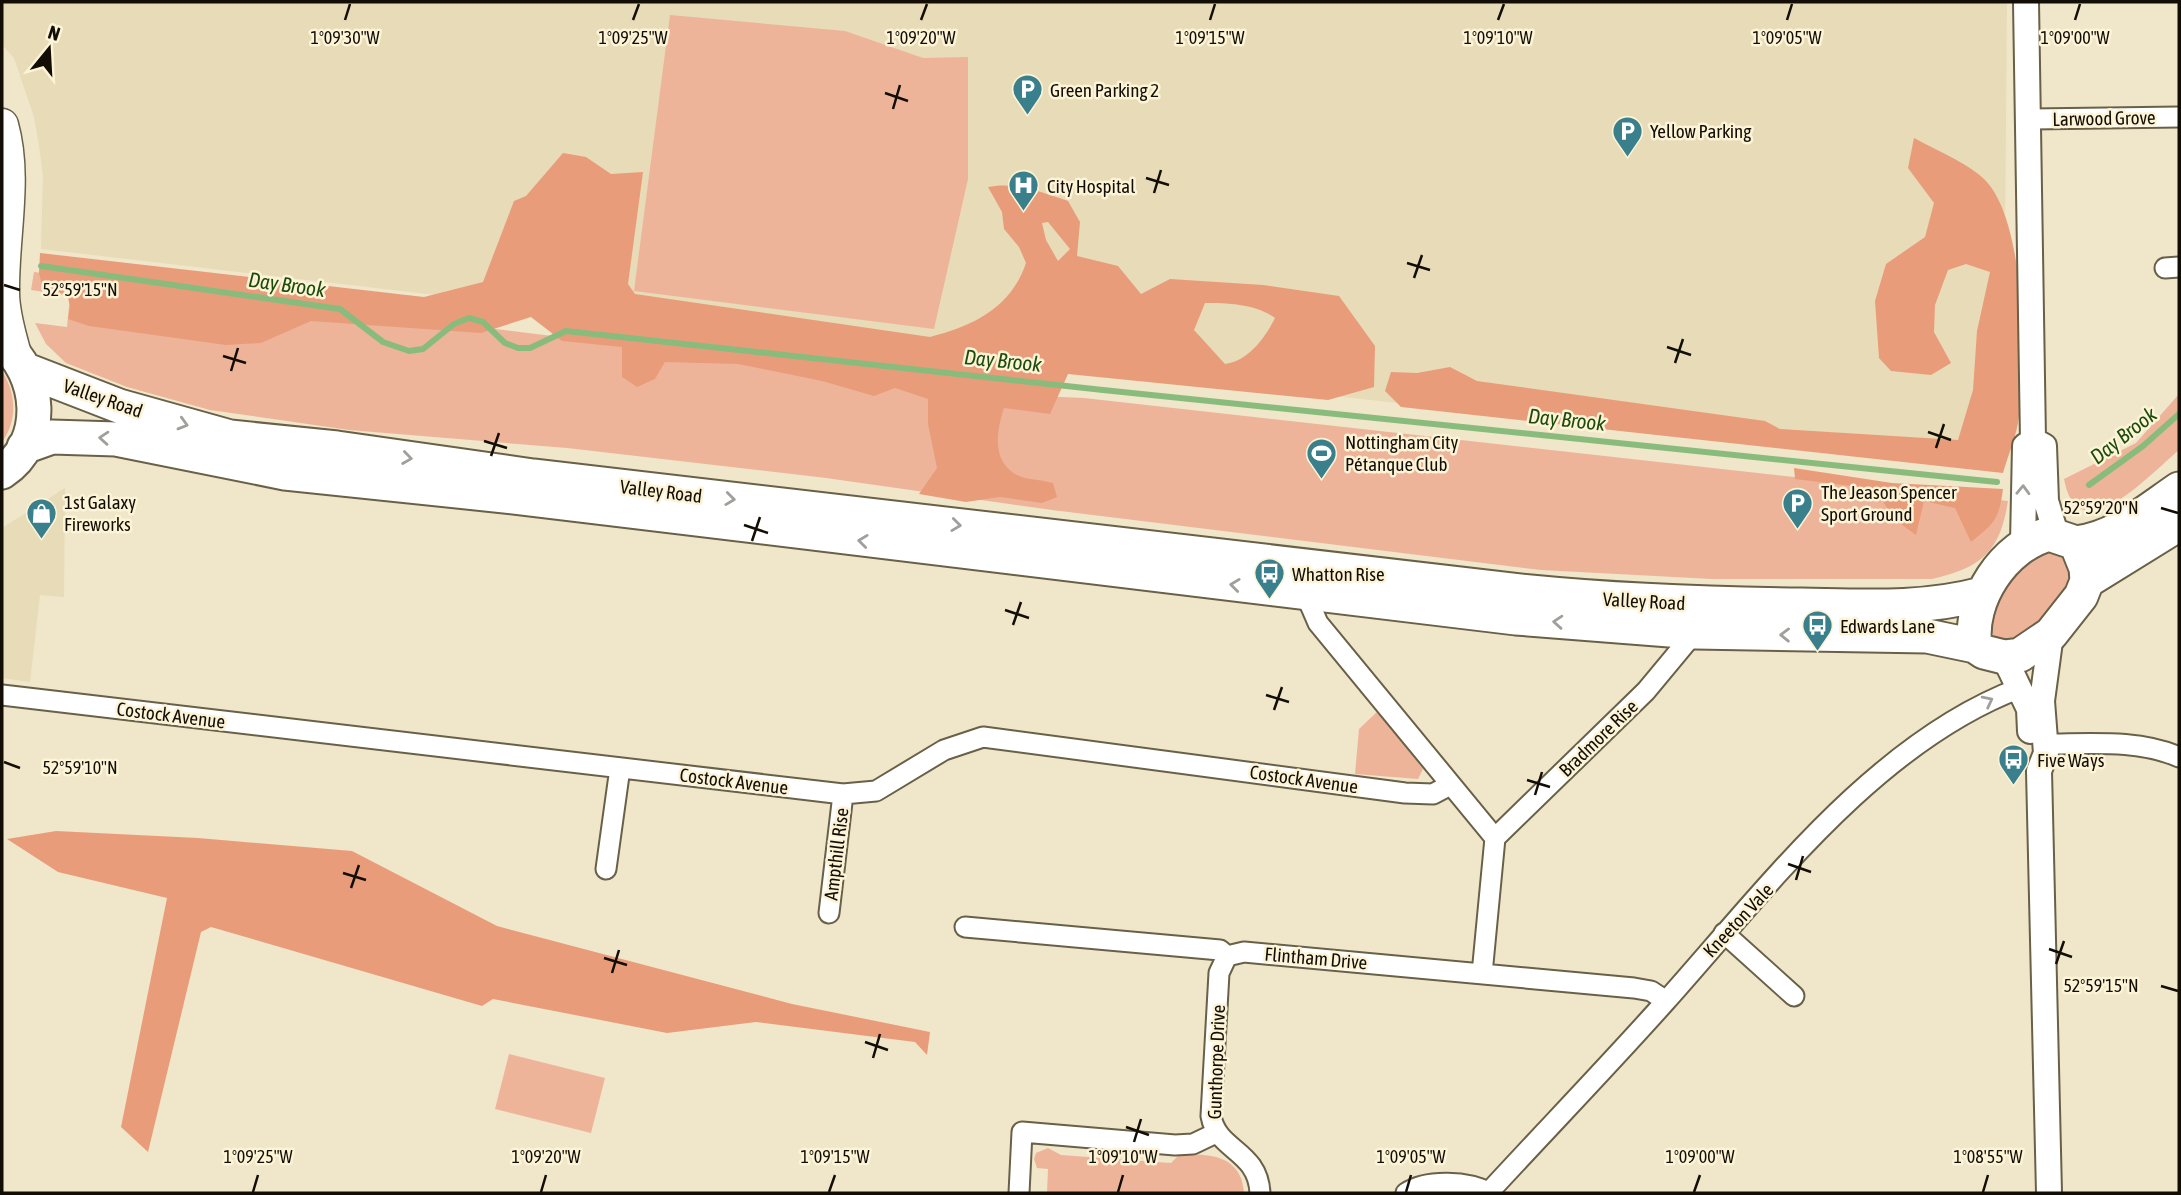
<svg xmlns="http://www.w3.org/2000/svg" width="2181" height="1195" font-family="'Asap Condensed',sans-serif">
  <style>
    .built { fill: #e7dbb8 }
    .green { fill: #eeb49a }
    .forest { fill: #e99c7a; fill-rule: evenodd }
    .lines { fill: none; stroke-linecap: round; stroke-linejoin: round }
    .stream { stroke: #89bc7c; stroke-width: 6 }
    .minor-casing { stroke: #686047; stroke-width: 23 }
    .tertiary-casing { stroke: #686047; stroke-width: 28 }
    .primary-casing { stroke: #686047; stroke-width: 35 }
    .trunk-casing { stroke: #686047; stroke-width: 37 }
    .minor { stroke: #fff; stroke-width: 19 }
    .tertiary { stroke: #fff; stroke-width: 24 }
    .primary { stroke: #fff; stroke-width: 32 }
    .trunk { stroke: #fff; stroke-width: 33 }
    .oneway { stroke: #a09f9b }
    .ticks { fill: none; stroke: #120e05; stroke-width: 2.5 }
    .labels { text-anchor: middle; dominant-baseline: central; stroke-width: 5; stroke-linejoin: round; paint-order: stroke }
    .poi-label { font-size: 19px; fill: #120e05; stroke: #fdf4d7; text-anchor: start }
    .street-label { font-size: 19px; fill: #120e05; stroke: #fdf4d7 }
    .water-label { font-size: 21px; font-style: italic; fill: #1b4c0b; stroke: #fdf4d7 }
    .ticks-label { font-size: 18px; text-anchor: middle; fill: #120e05; stroke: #fdf4d7; stroke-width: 5; stroke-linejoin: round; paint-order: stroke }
  </style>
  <rect width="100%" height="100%" fill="#f0e6ca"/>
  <!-- built -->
  <path class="built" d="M2,2H2007L2003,469L804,338L41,249L43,177L40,152L34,117L14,58L2,45Z
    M65,488L64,597L40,595L30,682L2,678V528Z"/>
  <!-- green -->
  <path class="green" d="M670,15L845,31L923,58L968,57V179L934,329L634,291Z
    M34,272L1038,396L1084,398L2008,501C2000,553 1980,568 1932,579H1712L1541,570L1052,510L826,478L567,448L349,430L210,410L127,387L66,363L46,344L35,323L67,327L70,296L31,290Z
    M2,371C16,393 18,420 2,442Z
    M2179,394V450C2151,473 2078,555 2064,479L2136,443Z
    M2053,550C2072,558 2071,569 2070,588L2029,635L2015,640L2004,641L1994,636L1990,629L1991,600L2036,553Z
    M1379,710L1423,769L1418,779L1355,774L1359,729Z
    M509,1054L605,1078L591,1133L495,1109Z
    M1048,1148L1061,1155L1171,1163L1178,1156C1208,1152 1242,1155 1244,1193H1047L1048,1169L1037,1168L1034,1159L1036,1153Z"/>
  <!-- forest -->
  <path class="forest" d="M1914,138C1934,149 1967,163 1983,178C2026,217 2026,362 2019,416C2017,435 2008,455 2003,473L1401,407L1385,391L1391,372L1417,373L1450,367L1477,381L1765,421L1780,429L1958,440L1973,390L1977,331L1990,272L1966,264L1948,270L1935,305L1934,332L1951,363L1931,375L1891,371L1879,358L1875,301L1886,264L1925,237L1934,203L1908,168Z
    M563,153L586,157L611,174L643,172L628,284L635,294L930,337C973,326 1011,308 1026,263L1019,247L1004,229L1002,212L988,187C1014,181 1043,193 1068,201L1080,222L1077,256L1118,266L1141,294L1170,279L1263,285L1339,296L1375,346L1374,387L1328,400L1068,374L1050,414L1004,408C997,430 991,459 1015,474C1024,480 1042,480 1053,483L1057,497L1042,503L1000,497L966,502L919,494L937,468L928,424V399L895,388L874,396L822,381L738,364L665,362L655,379L637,387L622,377V347L562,341L531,317L481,333L311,321L261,343L226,345L89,326L68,319L70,306L67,294L43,290L39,273L40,253L424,297L483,282L514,201L526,196ZM1048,222L1070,249L1058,261L1046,240L1042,223ZM1205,303C1228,303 1256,304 1275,318C1265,338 1248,361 1225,364L1194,330Z
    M1794,468L1892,483L2003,489C1999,519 1995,523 1971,542L1955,508L1924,501L1916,535L1894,519L1875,489L1795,479Z
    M56,831L198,838L352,851L497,926L792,1004L930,1032L927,1055L915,1042L756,1022L667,1033L493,999L482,1006L211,927L201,932L148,1152L121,1127L167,898L58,872L7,839Z"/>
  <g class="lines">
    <!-- stream -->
    <path class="stream" d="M41,266L340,309L383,342L409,351L423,349L454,324L469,318L483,322L505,343L518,348H530L566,331L1103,390L1997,482
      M2089,485L2143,446L2179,414"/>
    <defs>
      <path id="minor" d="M2028,119L2179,117
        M2165,268L2179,267
        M1305,593L1318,623L1495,838L1482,974
        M2,695L843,794L876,791L944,750L983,737L1405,793L1433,794L1450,785
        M2045,744C2089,744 2138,739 2179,757
        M1495,838L1646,691L1695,632
        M606,869L620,768
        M829,913L843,794
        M965,927L1220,950L1227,956
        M1724,933L1794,996
        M1227,956L1244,952L1634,988L1651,991L1666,1001
        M1227,956L1219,973L1211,1116C1217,1151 1258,1150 1260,1193
        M1489,1192C1548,1128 1608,1066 1666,1001C1766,889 1876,742 2020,688
        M1019,1193L1022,1132L1175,1145L1193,1144L1216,1133
        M1406,1193C1427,1179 1468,1181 1490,1193"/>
      <path id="tertiary" d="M2033,440L2044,446L2046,501L2056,534
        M2023,543L2025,446L2033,440L2026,2
        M2004,657L2029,709L2030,731
        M2049,1193L2039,771L2046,753L2042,701L2051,634"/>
      <path id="primary" d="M2,125C17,178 2,237 3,293C3,313 9,332 14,351"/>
      <path id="trunk" d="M2,342C41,373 48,442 2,472
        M26,370L119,406L230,437L337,448L533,476L1530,592C1621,601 1711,604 1802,605C1862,606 1923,610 1982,594
        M24,447L52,437L116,439L285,473L514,497L1516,618L1695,632L1927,636L1975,646L1984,652L2004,657L2020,655L2051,634L2081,596L2087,581L2086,568L2076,543L2049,534C2004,546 1968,600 1975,646
        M2076,543C2115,539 2148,510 2179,489
        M2087,581L2179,524"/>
    </defs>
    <!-- minor casing -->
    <use href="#minor" class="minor-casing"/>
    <!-- tertiary casing -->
    <use href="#tertiary" class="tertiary-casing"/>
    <!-- primary casing -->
    <use href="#primary" class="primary-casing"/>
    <!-- trunk casing -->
    <use href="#trunk" class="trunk-casing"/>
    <!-- minor -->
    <use href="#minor" class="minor"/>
    <!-- tertiary -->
    <use href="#tertiary" class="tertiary"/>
    <!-- primary -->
    <use href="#primary" class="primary"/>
    <!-- trunk -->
    <use href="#trunk" class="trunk"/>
  </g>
  <!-- one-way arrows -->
  <defs><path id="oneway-chevron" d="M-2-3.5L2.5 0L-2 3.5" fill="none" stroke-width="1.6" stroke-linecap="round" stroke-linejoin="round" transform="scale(1.75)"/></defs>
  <g class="oneway">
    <use href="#oneway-chevron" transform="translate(183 424) rotate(16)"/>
    <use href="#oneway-chevron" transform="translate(104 438) rotate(-176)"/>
    <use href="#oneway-chevron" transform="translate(407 458) rotate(8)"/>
    <use href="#oneway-chevron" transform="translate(2023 490) rotate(-88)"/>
    <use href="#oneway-chevron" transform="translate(730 499) rotate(7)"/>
    <use href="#oneway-chevron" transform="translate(956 525) rotate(7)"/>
    <use href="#oneway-chevron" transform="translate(863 541) rotate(-173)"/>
    <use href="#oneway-chevron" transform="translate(1235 585) rotate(-173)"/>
    <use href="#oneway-chevron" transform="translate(1558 622) rotate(-176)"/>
    <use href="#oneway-chevron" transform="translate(1785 635) rotate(-179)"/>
    <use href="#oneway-chevron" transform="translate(1988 701) rotate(-27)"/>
  </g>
  <!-- ticks -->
  <path class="ticks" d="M345,20L350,4M633,20L639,4M921,20L927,4M1210,20L1215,4M1498,20L1504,4M1787,20L1792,4M2075,20L2080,4M885,93L908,101M893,109L900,85M1146,178L1169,185M1154,193L1161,170M1407,263L1430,270M1414,278L1422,255M4,285L20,290M1667,347L1691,355M223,356L246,363M1675,363L1683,339M231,371L238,348M1928,432L1951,440M484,441L507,448M1936,448L1944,424M491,456L499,433M2161,508L2178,513M744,525L768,533M752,541L760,517M1005,610L1029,618M1013,625L1021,602M1266,695L1289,702M1274,710L1282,687M4,762L20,768M1527,780L1550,787M1535,795L1542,772M1788,864L1811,872M343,873L366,880M1796,880L1803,856M351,888L359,865M2049,949L2072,957M604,958L627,965M2056,964L2064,941M612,973L619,950M2161,986L2178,991M865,1042L888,1050M873,1058L880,1034M1126,1127L1149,1135M1134,1142L1141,1119M253,1192L258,1175M541,1192L546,1175M829,1192L835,1175M1118,1192L1123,1175M1406,1192L1411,1175M1694,1192L1700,1175M1983,1192L1988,1175"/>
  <!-- icons -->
  <defs>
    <symbol id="parking-pin" viewBox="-11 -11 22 30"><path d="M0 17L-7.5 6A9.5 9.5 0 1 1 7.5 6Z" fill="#3a808c" stroke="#fdf4d7"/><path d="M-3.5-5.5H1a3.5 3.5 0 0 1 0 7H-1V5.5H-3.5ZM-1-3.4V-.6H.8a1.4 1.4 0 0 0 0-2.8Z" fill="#fff"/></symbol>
    <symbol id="hospital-pin" viewBox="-11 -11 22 30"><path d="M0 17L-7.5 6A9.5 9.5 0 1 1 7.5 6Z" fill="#3a808c" stroke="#fdf4d7"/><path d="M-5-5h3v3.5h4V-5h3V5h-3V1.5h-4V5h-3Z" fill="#fff"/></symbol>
    <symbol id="stadium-pin" viewBox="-11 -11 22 30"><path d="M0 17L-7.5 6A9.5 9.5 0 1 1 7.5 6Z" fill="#3a808c" stroke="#fdf4d7"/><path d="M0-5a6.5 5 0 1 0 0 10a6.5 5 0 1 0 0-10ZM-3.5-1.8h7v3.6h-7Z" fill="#fff"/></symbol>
    <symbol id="shop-pin" viewBox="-11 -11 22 30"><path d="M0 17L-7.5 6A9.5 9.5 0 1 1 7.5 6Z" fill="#3a808c" stroke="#fdf4d7"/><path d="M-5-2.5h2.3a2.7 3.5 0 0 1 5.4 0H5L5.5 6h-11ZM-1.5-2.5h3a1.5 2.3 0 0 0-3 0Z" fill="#fff"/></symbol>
    <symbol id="bus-pin" viewBox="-11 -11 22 30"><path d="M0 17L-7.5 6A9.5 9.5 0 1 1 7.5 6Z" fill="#3a808c" stroke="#fdf4d7"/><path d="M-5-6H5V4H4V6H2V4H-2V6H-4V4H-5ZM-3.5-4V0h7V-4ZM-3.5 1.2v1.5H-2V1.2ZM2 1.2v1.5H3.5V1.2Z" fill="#fff"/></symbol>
  </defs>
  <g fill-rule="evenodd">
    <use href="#parking-pin" x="1010" y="72" width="35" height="47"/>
    <use href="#parking-pin" x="1610" y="114" width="35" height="47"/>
    <use href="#hospital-pin" x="1006" y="168" width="35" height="47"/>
    <use href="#stadium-pin" x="1304" y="436" width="35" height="47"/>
    <use href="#parking-pin" x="1780" y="486" width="35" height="47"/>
    <use href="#shop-pin" x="24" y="496" width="35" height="47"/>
    <use href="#bus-pin" x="1252" y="556" width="35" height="47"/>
    <use href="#bus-pin" x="1800" y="608" width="35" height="47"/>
    <use href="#bus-pin" x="1996" y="742" width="35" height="47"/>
  </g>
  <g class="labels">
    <!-- poi labels -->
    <g class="poi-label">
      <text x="1050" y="90">Green Parking 2</text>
      <text x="1650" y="131">Yellow Parking</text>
      <text x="1047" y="186">City Hospital</text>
      <text x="1345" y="442">Nottingham City<tspan x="1345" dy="22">Pétanque Club</tspan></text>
      <text x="1821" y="492">The Jeason Spencer<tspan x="1821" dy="22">Sport Ground</tspan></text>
      <text x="64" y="502">1st Galaxy<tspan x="64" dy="22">Fireworks</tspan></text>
      <text x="1292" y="574">Whatton Rise</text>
      <text x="1840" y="626">Edwards Lane</text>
      <text x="2037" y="760">Five Ways</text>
    </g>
    <!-- street labels -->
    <g class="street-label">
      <text transform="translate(2104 118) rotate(-1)">Larwood Grove</text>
      <text transform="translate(103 398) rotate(19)">Valley Road</text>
      <text transform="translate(661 491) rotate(7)">Valley Road</text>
      <text transform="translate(1644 601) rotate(3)">Valley Road</text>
      <text transform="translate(171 715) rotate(7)">Costock Avenue</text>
      <text transform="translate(1598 738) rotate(-44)">Bradmore Rise</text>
      <text transform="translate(1304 779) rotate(8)">Costock Avenue</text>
      <text transform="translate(734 781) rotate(7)">Costock Avenue</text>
      <text transform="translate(836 854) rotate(-83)">Ampthill Rise</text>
      <text transform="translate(1738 920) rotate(-47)">Kneeton Vale</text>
      <text transform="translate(1316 958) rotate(5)">Flintham Drive</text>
      <text transform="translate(1216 1062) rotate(-88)">Gunthorpe Drive</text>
    </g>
    <!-- water labels -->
    <g class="water-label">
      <text transform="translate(287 284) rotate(8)">Day Brook</text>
      <text transform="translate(1003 360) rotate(6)">Day Brook</text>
      <text transform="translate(1567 419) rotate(6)">Day Brook</text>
      <text transform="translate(2123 435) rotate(-38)">Day Brook</text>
    </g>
  </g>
  <g class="ticks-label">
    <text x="345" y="44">1°09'30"W</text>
    <text x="633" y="44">1°09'25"W</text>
    <text x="921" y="44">1°09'20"W</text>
    <text x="1210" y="44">1°09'15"W</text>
    <text x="1498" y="44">1°09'10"W</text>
    <text x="1787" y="44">1°09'05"W</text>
    <text x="2075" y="44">1°09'00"W</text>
    <text x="80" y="296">52°59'15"N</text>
    <text x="2101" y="514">52°59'20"N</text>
    <text x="80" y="774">52°59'10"N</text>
    <text x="2101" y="992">52°59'15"N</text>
    <text x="258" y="1163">1°09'25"W</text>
    <text x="546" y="1163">1°09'20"W</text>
    <text x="835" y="1163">1°09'15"W</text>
    <text x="1123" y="1163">1°09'10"W</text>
    <text x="1411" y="1163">1°09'05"W</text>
    <text x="1700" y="1163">1°09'00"W</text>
    <text x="1988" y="1163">1°08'55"W</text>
  </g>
  <!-- border -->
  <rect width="2181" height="1195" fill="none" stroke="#120e05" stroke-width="7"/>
  <!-- north arrow -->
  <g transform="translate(49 49) rotate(18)" stroke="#fdf4d7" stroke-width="5" paint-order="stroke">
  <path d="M0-5L12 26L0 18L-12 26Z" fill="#120e05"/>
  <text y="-10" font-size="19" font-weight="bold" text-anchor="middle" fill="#120e05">N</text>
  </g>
</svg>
